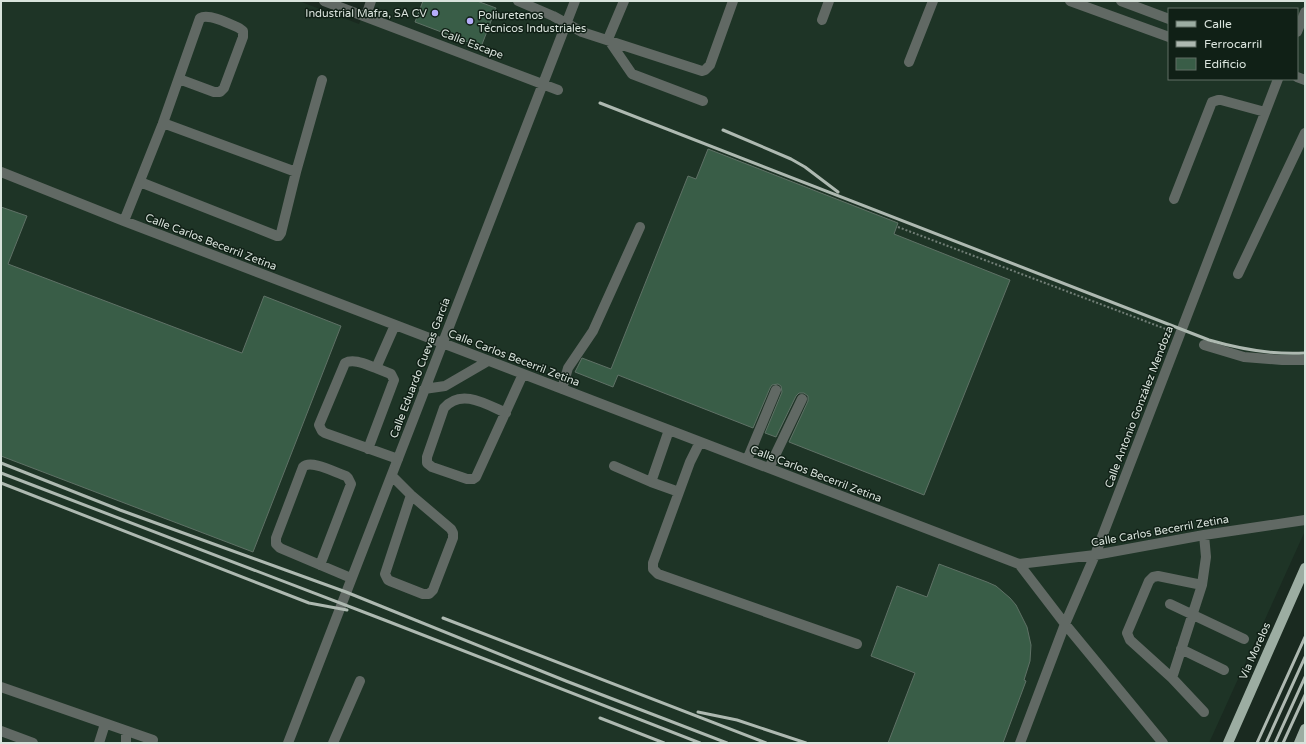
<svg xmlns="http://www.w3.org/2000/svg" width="1306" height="744" font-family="'Varela Round',sans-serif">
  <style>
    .built { fill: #1e3426; fill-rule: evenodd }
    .building { fill: #395d47; stroke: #5f7166 }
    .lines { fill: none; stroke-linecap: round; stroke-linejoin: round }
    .path { stroke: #717e76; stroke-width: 2; stroke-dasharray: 2 2; stroke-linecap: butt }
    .minor { stroke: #616964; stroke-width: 10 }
    .major { stroke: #9cada2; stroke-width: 10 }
    .rail { stroke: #aeb9b1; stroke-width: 3 }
    .poi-dot { fill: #b5acf9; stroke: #102016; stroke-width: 1.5 }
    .labels { text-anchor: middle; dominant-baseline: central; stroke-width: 3; stroke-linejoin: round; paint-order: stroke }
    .poi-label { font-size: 11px; fill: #d9e3dc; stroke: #102016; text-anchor: end }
    .street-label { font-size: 11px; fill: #d9e3dc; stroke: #102016 }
  </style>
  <rect width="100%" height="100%" fill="#1a2a20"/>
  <!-- built -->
  <path class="built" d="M1,1H299L359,24L368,1H1305V531L1209,743H1ZM1169,9H1297V79H1169Z"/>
  <!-- building -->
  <path class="building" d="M423,1H477L496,8L481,47L415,22Z
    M708,149L898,223L894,234L1010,280L924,495L789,442L808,401V396L804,393H799L796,396L776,437L765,433L782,392L781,386L778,384L772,385L770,388L753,428L618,375L613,387L575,372L582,358L611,369L688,176L696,179Z
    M1,207L27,216L8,264L242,353L264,296L341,326L253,552L1,456Z
    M939,564L987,582L996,586L1010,598L1016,605L1027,627L1031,645L1030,661L1024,680L1026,681L1003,743H888L915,673L871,656L897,586L927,597Z"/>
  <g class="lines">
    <!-- path -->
    <path class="path" d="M898,227L1171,331"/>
    <!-- minor -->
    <path class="minor" d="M324,1L558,90
      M518,1L553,16L582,32L702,71L705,70L710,65L733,1
      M624,1L608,39L632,74L703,101
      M1070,1L1169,37
      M1121,1L1169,19
      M366,16L371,1
      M822,20L829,1
      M1297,32L1305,12
      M909,62L933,1
      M1297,77L1305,80
      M163,123L200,18C209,13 230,24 239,28L243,31V37L224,88L220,92H214L179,79
      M1,172L124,221L1019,564L1095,555L1204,535L1305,520
      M296,172L322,80
      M1174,199L1212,102L1218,100H1221L1265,112
      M124,221L163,123L296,172L281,233L279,236H277L140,182
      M1238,274L1305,133
      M395,325L376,368C367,365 354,358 345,363L319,425L322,431L325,433L398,459
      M1204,345L1244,357L1282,360H1305
      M424,389L445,386L488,361
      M562,389L568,368L593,331L640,227
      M506,413C486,404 461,388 444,408L427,457V463L432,467L467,479H473L476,477L523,374
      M700,442L690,462L653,563V569L658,574L857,644
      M368,449L394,380L391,374L376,368
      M747,460L776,390
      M614,466L651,482L679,492
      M769,468L802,399
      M392,476L411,495L451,529L453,533V538L433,590L429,594H423L390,581L388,580L385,574L411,495
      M651,482L669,430
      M1019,564L1065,624L1163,743
      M320,565L351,484L348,478L346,476C336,473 311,459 303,467L276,538V544L280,548L351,578
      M1202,585L1158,576L1153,577L1149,581L1127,633L1130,640L1172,678L1204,712
      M1170,604L1244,639
      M1181,649L1224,670
      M1172,678L1202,585L1206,557L1204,535
      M1,687L153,740
      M1,731L33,743
      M99,743L105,724
      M126,743V731
      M288,743L575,1
      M333,743L360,681
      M1020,743L1065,624L1095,555L1278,79"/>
    <!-- major -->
    <path class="major" d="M1228,743L1305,568
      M1299,743L1305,729"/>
    <!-- rail -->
    <path class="rail" d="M600,103L1209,340C1240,349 1272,355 1305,353
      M723,130L791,159L805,167L838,192
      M1,463L120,510L346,592L566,681L727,743
      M1,473L387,621L700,743
      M1,483L309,603L347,610
      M443,618L766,743
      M698,712L737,720L806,743
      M600,718L664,743
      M1257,743L1305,637
      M1266,743L1305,657
      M1275,743L1305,677
      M1283,743L1305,695"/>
  </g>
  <!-- markers -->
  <g class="poi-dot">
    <circle cx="435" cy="13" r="4"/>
    <circle cx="470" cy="21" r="4"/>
  </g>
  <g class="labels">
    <!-- poi labels -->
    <g class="poi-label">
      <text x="427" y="13">Industrial Mafra, SA CV</text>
      <text x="478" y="15" text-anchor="start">Poliuretenos<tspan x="478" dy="13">Técnicos Industriales</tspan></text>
    </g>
    <!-- street labels -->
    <g class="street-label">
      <text transform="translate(472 44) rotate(21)">Calle Escape</text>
      <text transform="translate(211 242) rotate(21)">Calle Carlos Becerril Zetina</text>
      <text transform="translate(514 358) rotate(21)">Calle Carlos Becerril Zetina</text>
      <text transform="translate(420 368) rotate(-69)">Calle Eduardo Cuevas García</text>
      <text transform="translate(1139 407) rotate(-69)">Calle Antonio González Mendoza</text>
      <text transform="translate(816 474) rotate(21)">Calle Carlos Becerril Zetina</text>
      <text transform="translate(1160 531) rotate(-10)">Calle Carlos Becerril Zetina</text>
      <text transform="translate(1255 651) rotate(-66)">Vía Morelos</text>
    </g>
  </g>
  <!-- border -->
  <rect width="1306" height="744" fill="none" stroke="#d9e3dc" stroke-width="4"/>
  <!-- legend -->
  <rect x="1168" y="8" width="130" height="72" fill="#102016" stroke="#606e65"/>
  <rect x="1176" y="21" width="20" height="6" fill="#9cada2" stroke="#606e65"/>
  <text x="1204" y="28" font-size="12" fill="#d9e3dc">Calle</text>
  <rect x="1176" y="41" width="20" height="6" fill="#aeb9b1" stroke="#606e65"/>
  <text x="1204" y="48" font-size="12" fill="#d9e3dc">Ferrocarril</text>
  <rect x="1176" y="58" width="20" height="12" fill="#395d47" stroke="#606e65"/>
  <text x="1204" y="68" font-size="12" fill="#d9e3dc">Edificio</text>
</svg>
